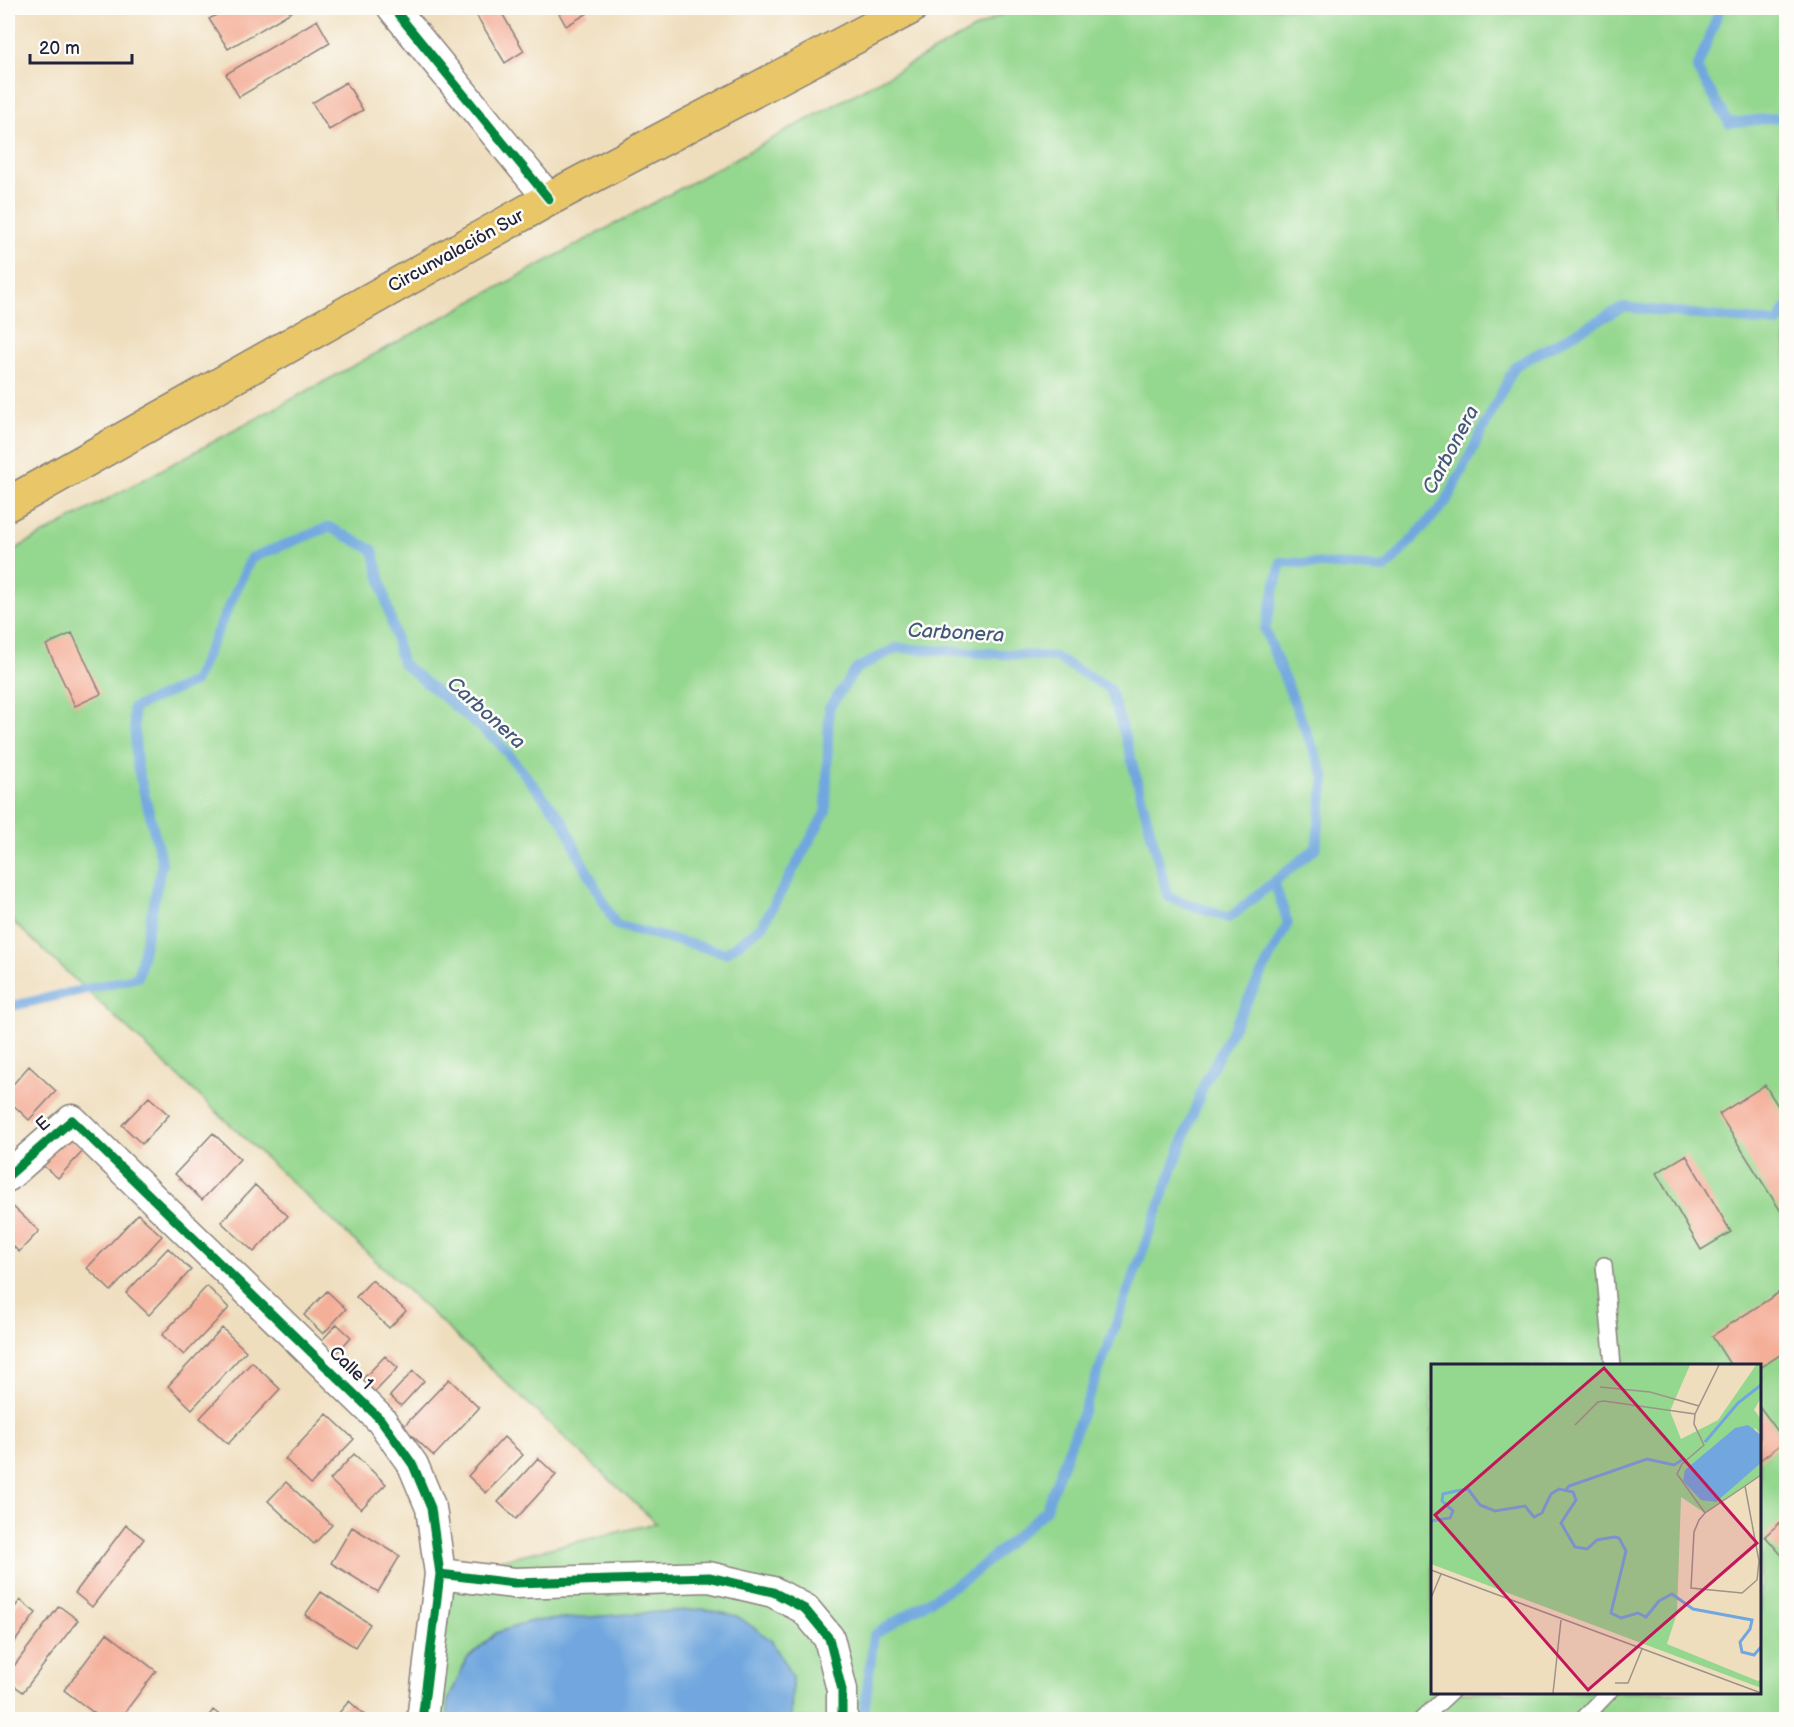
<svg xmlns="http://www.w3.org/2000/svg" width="1794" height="1727" font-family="'Balsamiq Sans',sans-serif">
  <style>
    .green { fill: #94d78e; stroke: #5b7c64; stroke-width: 1.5; fill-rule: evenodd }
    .water { fill: #71a7de; stroke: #4a648c; stroke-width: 1.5 }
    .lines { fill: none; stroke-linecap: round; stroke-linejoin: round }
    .stream { stroke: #71a7de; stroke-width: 10 }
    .building { fill: #f4af99 }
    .service-casing { stroke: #88807c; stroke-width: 18 }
    .minor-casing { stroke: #88807c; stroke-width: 33 }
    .primary-casing { stroke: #88807c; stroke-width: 36 }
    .service { stroke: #fff; stroke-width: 15 }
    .minor { stroke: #fff; stroke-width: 30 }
    .primary { stroke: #e9c769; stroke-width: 33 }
    .cycleway-casing { stroke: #fdfcf7; stroke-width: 13 }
    .cycleway { stroke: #00873e; stroke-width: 9 }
    .labels { text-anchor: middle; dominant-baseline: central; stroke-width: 5; stroke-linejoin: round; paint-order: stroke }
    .street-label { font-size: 18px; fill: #22223b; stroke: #fdfcf7 }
    .water-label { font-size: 20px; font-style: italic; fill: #42577c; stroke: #fdfcf7 }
    .inset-river { fill: none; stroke: #71a7de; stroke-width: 3 }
    .inset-road { fill: none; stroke: #9d938a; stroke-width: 1.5 }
    .view { fill: #c2185b; fill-opacity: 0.15; stroke: #c2185b; stroke-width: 3 }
    .inset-edge { fill: none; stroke: #22223b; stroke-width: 3 }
  </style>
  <rect width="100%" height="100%" fill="#fdfcf7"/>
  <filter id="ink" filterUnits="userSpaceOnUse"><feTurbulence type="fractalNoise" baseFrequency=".0167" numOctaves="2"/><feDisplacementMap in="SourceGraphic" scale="12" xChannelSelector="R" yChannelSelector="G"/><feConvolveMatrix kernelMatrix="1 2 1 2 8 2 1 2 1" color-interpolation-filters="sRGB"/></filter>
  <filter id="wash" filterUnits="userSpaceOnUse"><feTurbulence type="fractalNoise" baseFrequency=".008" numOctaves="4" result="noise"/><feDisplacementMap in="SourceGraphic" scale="24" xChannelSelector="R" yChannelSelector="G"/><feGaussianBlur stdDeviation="1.35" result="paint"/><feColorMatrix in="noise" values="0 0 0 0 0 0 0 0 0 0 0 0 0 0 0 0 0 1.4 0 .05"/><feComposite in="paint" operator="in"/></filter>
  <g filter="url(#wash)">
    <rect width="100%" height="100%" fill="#efdebe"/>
    <!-- green -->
    <path class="green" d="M1013,8H1786V1719H791L792,1676L532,1621L496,1633L467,1659L448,1701V1719H423L440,1574L656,1523L8,917V553ZM1432,1366H1760V1692H1432Z"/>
    <!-- water -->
    <path class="water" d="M702,1609L737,1616L771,1640L792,1676L791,1719H448V1701L467,1659L496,1633L532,1621Z"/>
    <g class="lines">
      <!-- stream -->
      <path class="stream" d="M1720,8L1697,69L1729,123L1786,117
        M8,1007L138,977L162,863L137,765L133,708L194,682L251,558L329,527L373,550L402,663L499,743L564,822L577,852L616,925L726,953L762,926L826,811L829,708L856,669L896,648L1055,657L1110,689L1127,743L1168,897L1229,918L1316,848L1325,778L1265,630L1281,562L1386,568L1446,502L1515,366L1623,307L1778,323L1786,308
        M863,1720L874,1635L973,1574L1045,1511L1102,1362L1204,1084L1288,923L1274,882"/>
    </g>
    <g id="blocks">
      <!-- building -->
      <path class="building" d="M229,8H298L228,49L209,19Z
        M472,8H499L524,51L505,63Z
        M556,8H584L588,13L566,26Z
        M317,20L330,43L239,97L226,74Z
        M346,82L363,110L329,130L312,103Z
        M72,633L101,694L75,706L46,645Z
        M29,1066L56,1091L29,1120L8,1100V1090Z
        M1765,1085L1786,1119V1217L1785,1218L1719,1114Z
        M149,1097L169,1115L142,1144L122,1125Z
        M213,1133L240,1159L202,1200L175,1174Z
        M68,1136L84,1150L58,1178L41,1164Z
        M1686,1155L1731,1232L1701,1250L1656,1173Z
        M255,1185L288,1216L254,1252L221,1222Z
        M8,1202L39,1231L19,1252L8,1241Z
        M138,1214L162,1236L111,1291L87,1268Z
        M168,1248L191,1270L149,1315L126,1293Z
        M372,1280L406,1311L389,1328L356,1297Z
        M207,1286L229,1308L184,1355L162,1335Z
        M1786,1288V1351L1760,1368V1366H1731L1712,1336Z
        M327,1291L346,1309L323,1334L304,1315Z
        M337,1324L351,1337L335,1355L321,1341Z
        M222,1328L246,1351L192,1409L168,1386Z
        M385,1356L398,1368L375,1392L362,1380Z
        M252,1362L280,1389L228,1444L200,1418Z
        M413,1371L424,1381L401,1406L390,1396Z
        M449,1379L479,1408L434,1456L403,1427Z
        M1760,1407L1785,1441L1760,1460Z
        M327,1414L354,1439L311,1484L285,1459Z
        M504,1437L523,1455L486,1493L468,1476Z
        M354,1454L386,1484L361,1509L330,1480Z
        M538,1458L556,1475L516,1519L498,1502Z
        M286,1482L332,1525L314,1544L268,1501Z
        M1786,1517V1560L1765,1536Z
        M126,1525L144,1539L92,1607L75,1593Z
        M352,1527L400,1556L378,1592L331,1563Z
        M321,1592L370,1624L355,1647L305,1615Z
        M20,1600L36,1613L8,1651V1617Z
        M59,1606L78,1620L23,1692L8,1681V1674Z
        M107,1633L156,1671L119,1720H103L64,1690Z
        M349,1701L370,1720H333Z
        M213,1710L226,1720H206Z"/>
    </g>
  </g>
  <g filter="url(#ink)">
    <use href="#blocks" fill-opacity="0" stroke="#88807c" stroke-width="1.5"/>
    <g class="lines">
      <defs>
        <path id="service" d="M1604,1265L1613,1366
          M1421,1720L1451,1692
          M1582,1720L1609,1692"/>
        <path id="minor" d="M393,8L549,199
          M8,1176L72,1120L381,1420L413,1465L431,1508L440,1574L422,1720
          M440,1574L514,1583L709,1577L773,1592L805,1609L829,1638L842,1690V1720"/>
        <path id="primary" d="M8,504L549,199L910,8"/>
      </defs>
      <!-- service casing -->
      <use href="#service" class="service-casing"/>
      <!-- minor casing -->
      <use href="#minor" class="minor-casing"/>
      <!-- primary casing -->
      <use href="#primary" class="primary-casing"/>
      <!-- service -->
      <use href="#service" class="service"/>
      <!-- minor -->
      <use href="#minor" class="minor"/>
      <!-- primary -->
      <use href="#primary" class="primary"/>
      <defs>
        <path id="cycleway" d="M393,8L549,199
          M8,1176L72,1120L381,1420L413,1465L431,1508L440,1574L422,1720
          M440,1574L514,1583L709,1577L773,1592L805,1609L829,1638L842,1690V1720"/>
      </defs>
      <!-- cycleway casing -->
      <use href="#cycleway" class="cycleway-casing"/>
      <!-- cycleway -->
      <use href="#cycleway" class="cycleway"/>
    </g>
  </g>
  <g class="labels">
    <!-- street labels -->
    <g class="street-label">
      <text transform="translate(456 251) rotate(-29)">Circunvalación Sur</text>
      <text transform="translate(43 1124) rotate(-41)">E</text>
      <text transform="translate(351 1368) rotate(44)">Calle 1</text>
    </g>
    <!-- water labels -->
    <g class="water-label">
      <text transform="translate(1451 450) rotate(-62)">Carbonera</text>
      <text transform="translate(956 633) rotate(3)">Carbonera</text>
      <text transform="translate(486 713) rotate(42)">Carbonera</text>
    </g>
  </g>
  <!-- overview -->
  <g transform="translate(1431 1364)">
    <rect width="330" height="330" fill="#efdebe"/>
    <path d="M0,1H259L239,47L250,75L287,56L325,1H330V34L323,46L330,55V71L324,64L280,139L330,99V111L274,149L250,133L246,249L236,280L327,317L330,315V324L0,200Z" fill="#94d78e"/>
    <path d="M317,61L330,71V99L285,138L270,136L252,117L254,106L304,64Z" fill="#71a7de"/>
    <path class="inset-river" d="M274,78L307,39L330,21M135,126L138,122L216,95L243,101L254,94M0,157L19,154L22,147L11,137L12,130L25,127L37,125L49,141L64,147L94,142L103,153L111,149L120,130L128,125L142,128L145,136L130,159L144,183L156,185L166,176L183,173L188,174L195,187L180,249L190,254L207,249L215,253L228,237L241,230L262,245L321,256L319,265L309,278L311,288L323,291L330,283"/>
    <path class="inset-road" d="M169,23L219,28L268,42M144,61L167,38L173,37L264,50M314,122L328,197L326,216L311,229L260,224L263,168L268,156L274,149L314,122L330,111M274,149L246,110L251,100L273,81L263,60L264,50L288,1M0,206L330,329M0,234L10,210M184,319H197L211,285M122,329L130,256"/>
    <path class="view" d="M173,4L326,179L157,326L4,151Z"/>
    <rect width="330" height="330" class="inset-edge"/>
  </g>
  <!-- margin -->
  <rect width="1794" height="1727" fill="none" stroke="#fdfcf7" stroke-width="30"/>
  <!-- scale -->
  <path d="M30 54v9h102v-9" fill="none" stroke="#22223b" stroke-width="3"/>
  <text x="39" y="54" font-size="18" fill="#22223b" stroke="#fdfcf7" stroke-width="4.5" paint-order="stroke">20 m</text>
</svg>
